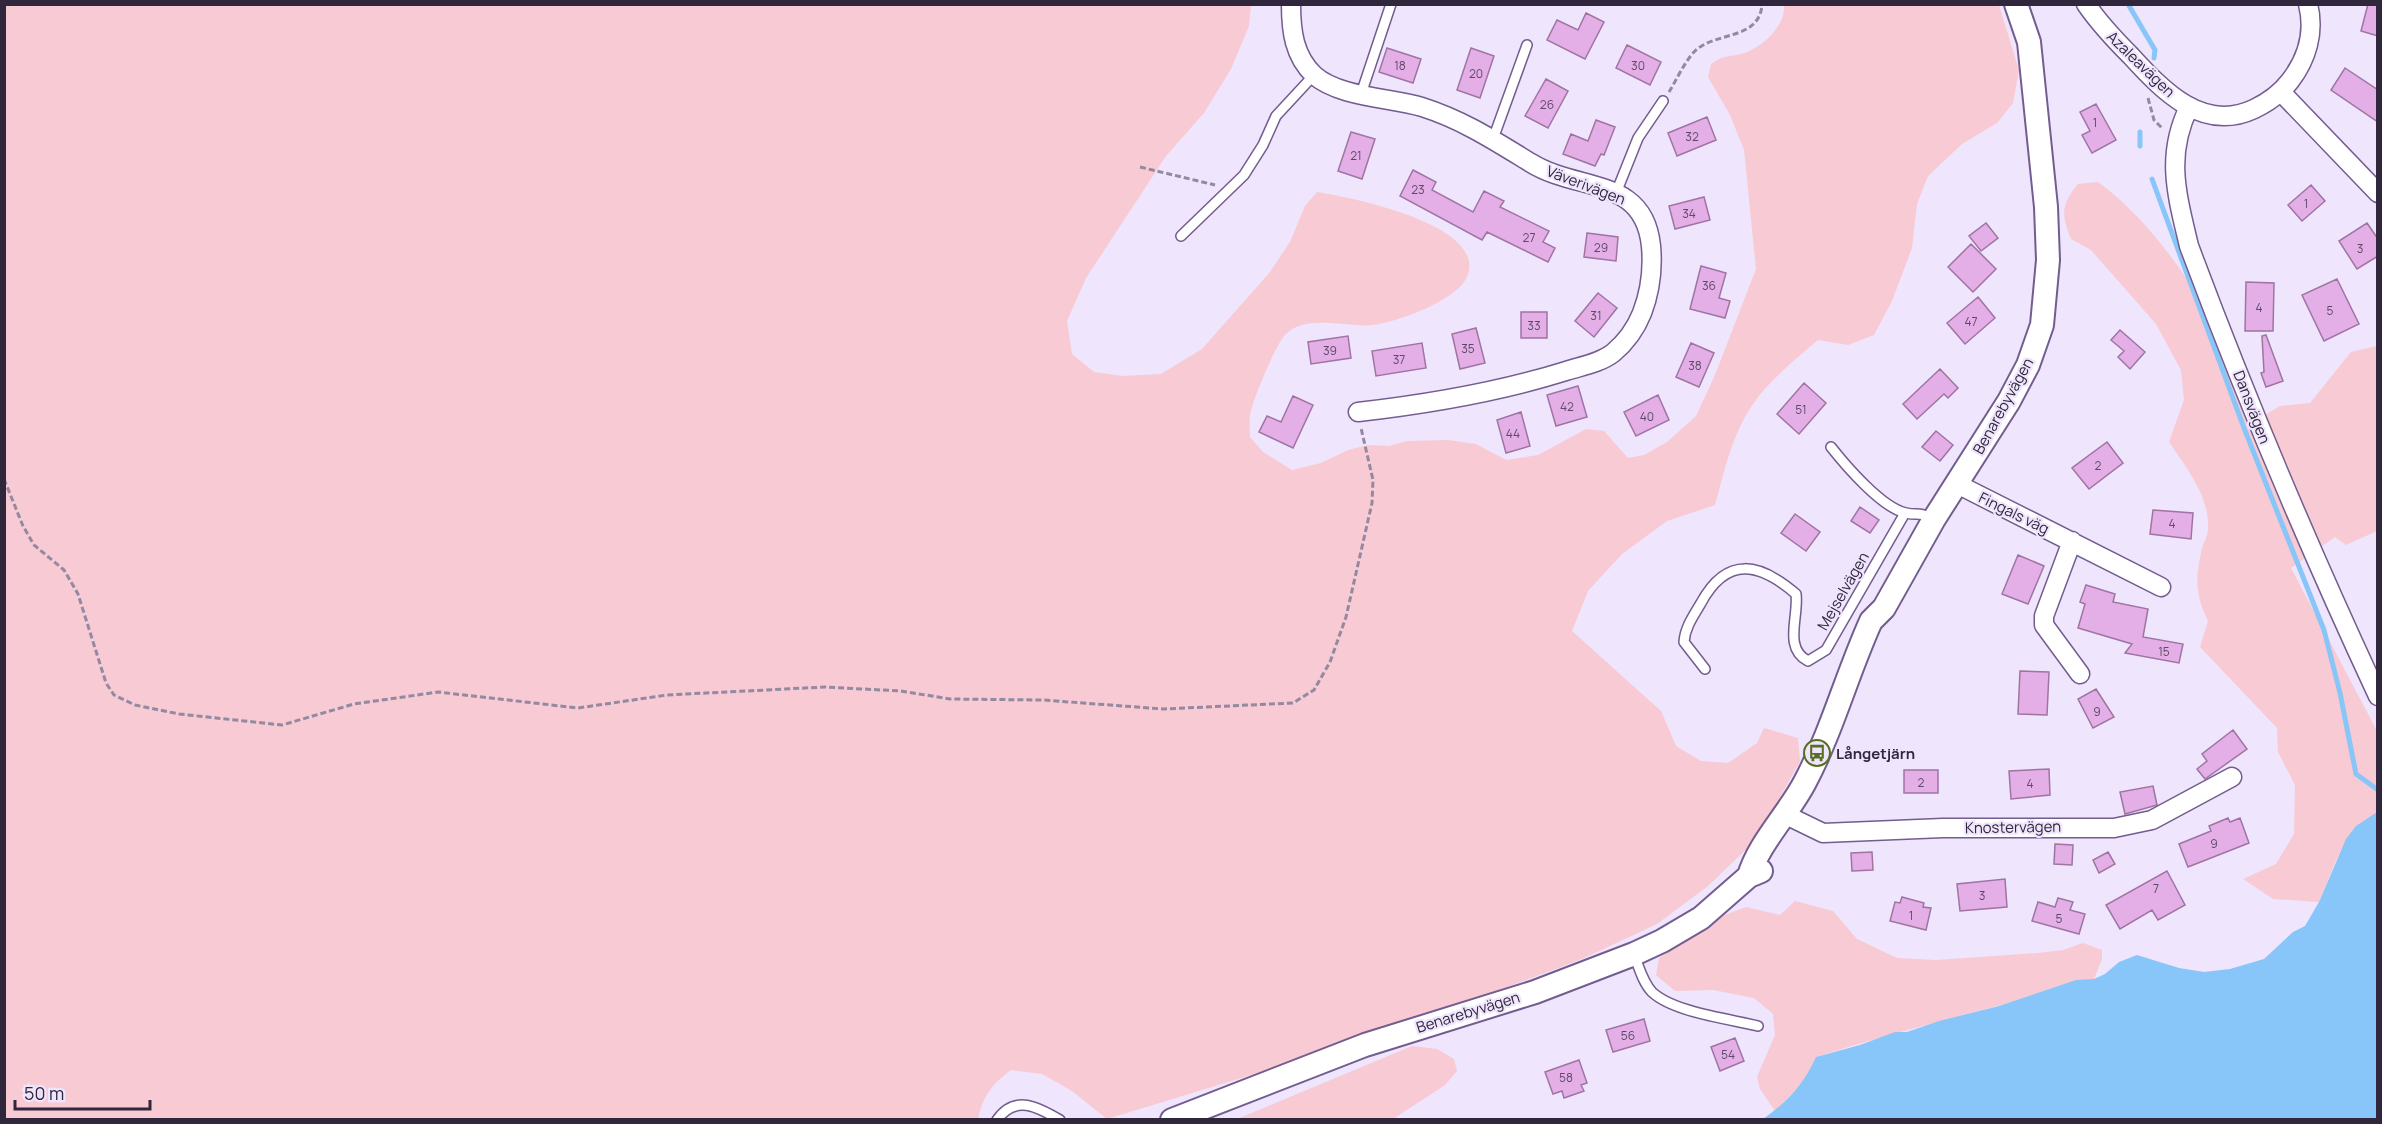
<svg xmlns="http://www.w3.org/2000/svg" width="2382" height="1124" font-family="Manrope,sans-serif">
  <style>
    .green { fill: #f8cad3 }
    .water { fill: #88c5f8 }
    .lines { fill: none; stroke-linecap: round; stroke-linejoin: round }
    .stream { stroke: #88c5f8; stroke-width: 5 }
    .building { fill: #e4afe7; stroke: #9f74a2; stroke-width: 1.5 }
    .service-casing { stroke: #735c8f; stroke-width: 12 }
    .minor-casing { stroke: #735c8f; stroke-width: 21 }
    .tertiary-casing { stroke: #735c8f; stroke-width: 26 }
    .path { stroke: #9389a0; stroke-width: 3; stroke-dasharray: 6 3; stroke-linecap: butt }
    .service { stroke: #fff; stroke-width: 9 }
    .minor { stroke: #fff; stroke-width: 18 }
    .tertiary { stroke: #fff; stroke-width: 22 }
    .labels { text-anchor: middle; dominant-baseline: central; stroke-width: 4.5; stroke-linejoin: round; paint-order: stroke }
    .number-label { font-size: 12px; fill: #5e4968 }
    .street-label { font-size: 15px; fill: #31273d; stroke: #efe5fc }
    .poi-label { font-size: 15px; font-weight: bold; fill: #31273d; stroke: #efe5fc; text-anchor: start }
  </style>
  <rect width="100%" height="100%" fill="#efe5fc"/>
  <!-- green -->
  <path class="green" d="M5,5H1251L1249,26L1231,69L1204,113L1166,156L1086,278L1067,321L1072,354L1094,372L1123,376L1161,374L1202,349L1270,272L1290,242L1305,206L1317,192C1349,197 1493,225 1466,279C1454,301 1397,322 1373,325C1348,328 1305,313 1285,335C1275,346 1253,399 1250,415C1249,422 1250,430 1250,437L1263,452L1292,470L1321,463L1348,450L1368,445L1389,446L1407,441L1448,440L1476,444L1506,460L1538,455L1586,429L1604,431L1628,458L1644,455L1667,442L1696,416L1715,375L1756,269L1744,150L1730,115L1708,77L1711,64C1727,53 1732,58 1747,52C1765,45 1786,24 1784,5H1999L2019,70L2013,103L1997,123L1962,144L1928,176L1917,204L1912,248L1892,301L1874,335L1848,345L1818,340C1791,363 1762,386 1745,417C1730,444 1723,476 1715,505L1667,521L1622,554L1588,591L1572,631L1661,711L1676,746L1701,761L1728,763L1757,743L1764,728L1798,738L1800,761L1757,839L1708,886L1657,924L1582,959L1478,998L1251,1075L1107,1119L1072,1091L1042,1074L1011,1070C992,1084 983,1096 978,1119L5,1120Z
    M2098,182C2144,215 2190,277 2216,328C2231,358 2240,392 2252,423L2280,406L2310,403L2351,352L2377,346V531L2346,545L2335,537L2291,568L2377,731V812C2339,838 2337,861 2319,902L2273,899L2243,879L2276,864L2294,834L2295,785L2278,752L2277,728L2200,647L2208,621C2196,596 2195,580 2201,553C2202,545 2207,538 2208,530C2210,496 2187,469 2169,442L2184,400L2181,370L2156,324L2091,250L2071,239C2061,214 2061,205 2078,184Z
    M1795,901L1833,911L1857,939L1897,958L1936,960L2038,953L2063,950L2083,943L2102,950V959L2094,979C2061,981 2029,998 1997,1006C1936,1022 1876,1038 1816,1057L1807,1078L1775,1111L1760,1089L1757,1077L1775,1035L1773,1014L1754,998L1713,990L1675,991L1656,975L1659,958L1722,916L1746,907L1780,915Z
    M1412,1046L1437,1049L1454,1059L1457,1071L1445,1085L1393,1119H1237Z"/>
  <!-- water -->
  <path class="water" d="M2377,812V1119H1763C1787,1102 1804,1084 1816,1057L1860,1045L1895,1032H1907L1939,1021L1999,1006L2076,980L2094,979L2105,974L2119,962L2137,955L2179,968L2204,972L2230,969L2264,959L2293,932L2305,926L2319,902L2346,839L2356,826Z"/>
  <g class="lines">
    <!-- stream -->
    <path class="stream" d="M2128,4L2155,50L2154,58
      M2140,132V146
      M2152,179L2244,428L2324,630L2340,693L2356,774L2378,790"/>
  </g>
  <!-- building -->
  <path class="building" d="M2368,4H2378V36L2361,31Z
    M1586,13L1604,22L1585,59L1547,40L1557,20L1578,30Z
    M1627,45L1661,62L1650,85L1616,68Z
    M1387,48L1421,59L1413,83L1379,72Z
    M1471,48L1494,56L1480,98L1457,90Z
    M2345,68L2378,90V122L2331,90Z
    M1546,79L1568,91L1548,128L1525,116Z
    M2096,104L2116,140L2092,153L2082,135L2090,131L2080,112Z
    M1707,117L1716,140L1677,156L1668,133Z
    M1596,120L1615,127L1604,155L1601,154L1595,166L1563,154L1571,134L1588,141Z
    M1351,132L1375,139L1362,179L1338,171Z
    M1413,170L1436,182L1432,190L1473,212L1484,191L1504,201L1500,207L1549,231L1543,242L1555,248L1548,262L1487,232L1482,240L1400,196Z
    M2311,185L2325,201L2302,221L2288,205Z
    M1704,197L1710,220L1675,229L1669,206Z
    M1986,223L1998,238L1981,251L1969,236Z
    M2367,223L2378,239V256L2357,269L2339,241Z
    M1587,233L1618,237L1616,261L1584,257Z
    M1971,244L1996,269L1973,292L1948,267Z
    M1701,266L1726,273L1719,298L1730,301L1725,318L1690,309Z
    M2337,279L2359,324L2324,341L2302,295Z
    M2246,282L2274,283L2273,331H2245Z
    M1598,293L1617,308L1594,337L1575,321Z
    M1978,297L1995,318L1965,344L1947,323Z
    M1521,312H1547V338H1521Z
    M1476,328L1485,363L1460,369L1452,334Z
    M2120,330L2145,352L2130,369L2118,357L2124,351L2111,340Z
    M2266,335L2283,381L2266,387L2261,373L2264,372L2262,336Z
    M1348,336L1351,358L1311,364L1308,342Z
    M1422,343L1426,368L1376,376L1372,351Z
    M1691,343L1714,353L1699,387L1676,377Z
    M1940,369L1958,388L1948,398L1944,394L1917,419L1903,404Z
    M1804,383L1826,403L1799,434L1777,414Z
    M1578,386L1587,417L1556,426L1547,395Z
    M1658,395L1669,420L1636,436L1624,412Z
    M1293,396L1313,405L1293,448L1259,432L1267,416L1281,422Z
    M1521,412L1530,446L1506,453L1497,420Z
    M1936,431L1953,445L1940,461L1922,447Z
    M2107,442L2123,463L2089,489L2072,468Z
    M1860,507L1879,520L1870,533L1851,521Z
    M2153,510L2193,513L2191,539L2150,534Z
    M1795,514L1820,532L1806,551L1781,533Z
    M2018,555L2044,566L2028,604L2002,594Z
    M2086,585L2115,594L2113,602L2148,609L2143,637L2183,644L2179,663L2125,653L2132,644L2078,628L2085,604L2080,602Z
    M2020,671L2049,672L2047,715L2018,714Z
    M2096,689L2114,717L2093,728L2078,699Z
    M2233,730L2247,749L2205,779L2197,769L2207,761L2202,754Z
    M2049,769L2050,795L2011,799L2009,771Z
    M1904,770H1938V793H1904Z
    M2153,786L2157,805L2125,814L2120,792Z
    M2228,818L2230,822L2240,818L2249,843L2188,867L2179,844L2211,831L2209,826Z
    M2055,844L2073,845L2072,865L2054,864Z
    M1872,852L1873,870L1852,871L1851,853Z
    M2108,852L2115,864L2099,873L2093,860Z
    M2167,871L2185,905L2158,920L2152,910L2120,929L2106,905Z
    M2005,879L2007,907L1960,911L1957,884Z
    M1902,897L1924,903L1923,907L1931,908L1926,930L1890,921L1895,902L1900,903Z
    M2058,898L2073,902L2070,910L2085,914L2079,934L2032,921L2038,902L2055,907Z
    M1644,1019L1650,1041L1613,1052L1606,1030Z
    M1735,1038L1744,1061L1720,1071L1711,1047Z
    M1579,1060L1587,1083L1581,1085L1584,1091L1564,1098L1562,1091L1553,1094L1545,1072Z"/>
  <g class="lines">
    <defs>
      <path id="service" d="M1361,94L1391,4
        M1493,139L1527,45
        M1616,193L1638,138L1663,101
        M1181,236L1244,175L1263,145L1276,116L1314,75
        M1831,447C1846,466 1882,508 1906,513C1919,516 1917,511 1933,519
        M1705,669L1684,642C1685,627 1694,615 1701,603C1727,555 1760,563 1796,594C1799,617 1783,648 1808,661L1826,650L1905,513
        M1634,955C1639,967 1643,983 1652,992C1673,1012 1729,1019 1758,1026
        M997,1120C1015,1094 1038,1107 1060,1120"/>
      <path id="minor" d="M1291,4C1291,31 1294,56 1314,75C1338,97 1392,98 1422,107C1463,120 1495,141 1531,163C1578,192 1644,176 1651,246C1653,268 1650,292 1642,313C1636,328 1625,343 1613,353C1600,363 1582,366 1566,371C1499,392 1428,404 1358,412
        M2086,4C2099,23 2115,40 2131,56C2163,91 2203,133 2254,109C2269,102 2280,94 2290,81C2307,59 2315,32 2308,4
        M2281,92L2378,193
        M2189,107C2165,156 2177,195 2189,246C2246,399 2309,548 2378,696
        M1957,484L2161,587
        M2072,541L2044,616V625L2080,674
        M1786,815L1823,833L1943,828H2114L2152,820L2232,777"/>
      <path id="tertiary" d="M1749,876C1758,844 1789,813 1805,782C1832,731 1847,674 1871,621L1884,608L1934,519L2009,401L2028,365L2042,325L2048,260L2046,207L2029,42L2016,4
        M1172,1120L1365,1045L1535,992L1634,954L1662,941L1701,918L1749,876L1761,871"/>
    </defs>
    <!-- service casing -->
    <use href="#service" class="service-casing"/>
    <!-- minor casing -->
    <use href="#minor" class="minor-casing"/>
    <!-- tertiary casing -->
    <use href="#tertiary" class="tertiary-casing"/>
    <!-- path -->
    <path class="path" d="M1669,92C1677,79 1684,63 1694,52C1714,31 1760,41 1762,4
      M2148,98L2154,120L2163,129
      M1140,167L1215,185
      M4,479L23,526L34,545L64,570L78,594L106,683L114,695L135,705L179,714L282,725L354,704L438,692L578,708L667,695L825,687L901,691L950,699L1043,700L1163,709L1293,703L1314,690L1330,662L1346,617L1372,503L1373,480L1361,428"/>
    <!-- service -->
    <use href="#service" class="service"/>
    <!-- minor -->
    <use href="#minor" class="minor"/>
    <!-- tertiary -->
    <use href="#tertiary" class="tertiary"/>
  </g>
  <!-- icons -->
  <defs>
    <symbol id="bus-ring" viewBox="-11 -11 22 22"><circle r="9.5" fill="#efe5fc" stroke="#576f20" stroke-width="1.5"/><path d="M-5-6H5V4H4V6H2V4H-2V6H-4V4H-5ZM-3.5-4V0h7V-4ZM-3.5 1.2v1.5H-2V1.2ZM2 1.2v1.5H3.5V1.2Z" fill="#576f20"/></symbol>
  </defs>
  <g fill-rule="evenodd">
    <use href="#bus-ring" x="1802" y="738" width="30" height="30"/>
  </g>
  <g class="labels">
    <!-- number labels -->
    <g class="number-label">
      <text x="1400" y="65">18</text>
      <text x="1638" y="65">30</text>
      <text x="1476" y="73">20</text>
      <text x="1547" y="104">26</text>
      <text x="2095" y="122">1</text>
      <text x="1692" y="136">32</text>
      <text x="1356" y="155">21</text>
      <text x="1418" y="189">23</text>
      <text x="2306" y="203">1</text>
      <text x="1689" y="213">34</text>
      <text x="1529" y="237">27</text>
      <text x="1601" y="247">29</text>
      <text x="2360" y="248">3</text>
      <text x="1709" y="285">36</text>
      <text x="2259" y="307">4</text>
      <text x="2330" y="310">5</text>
      <text x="1596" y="315">31</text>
      <text x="1971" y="321">47</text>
      <text x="1534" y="325">33</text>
      <text x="1468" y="348">35</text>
      <text x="1330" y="350">39</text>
      <text x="1399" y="359">37</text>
      <text x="1695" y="365">38</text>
      <text x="1567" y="406">42</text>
      <text x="1801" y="409">51</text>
      <text x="1647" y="416">40</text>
      <text x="1513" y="433">44</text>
      <text x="2098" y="465">2</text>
      <text x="2172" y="523">4</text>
      <text x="2164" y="651">15</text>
      <text x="2097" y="711">9</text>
      <text x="1921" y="782">2</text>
      <text x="2030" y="783">4</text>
      <text x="2214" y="843">9</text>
      <text x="2156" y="888">7</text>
      <text x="1982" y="895">3</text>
      <text x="1911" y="915">1</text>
      <text x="2059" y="918">5</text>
      <text x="1628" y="1035">56</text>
      <text x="1728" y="1054">54</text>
      <text x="1566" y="1077">58</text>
    </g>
    <!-- street labels -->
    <g class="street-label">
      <text transform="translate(2141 64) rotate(44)">Azaleavägen</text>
      <text transform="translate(1586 185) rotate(21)">Väverivägen</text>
      <text transform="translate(2003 406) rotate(-61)">Benarebyvägen</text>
      <text transform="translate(2252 407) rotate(69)">Dansvägen</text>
      <text transform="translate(2014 513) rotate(26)">Fingals väg</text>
      <text transform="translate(1843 591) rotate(-60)">Mejselvägen</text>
      <text transform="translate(2013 827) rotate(-1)">Knostervägen</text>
      <text transform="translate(1468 1012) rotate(-17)">Benarebyvägen</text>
    </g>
    <!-- poi labels -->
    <g class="poi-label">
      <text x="1836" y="753">Långetjärn</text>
    </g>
  </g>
  <!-- border -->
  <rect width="2382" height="1124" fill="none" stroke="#31273d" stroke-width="12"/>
  <!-- scale -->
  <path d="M15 1100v9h135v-9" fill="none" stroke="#31273d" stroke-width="3"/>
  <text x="24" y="1100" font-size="18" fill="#31273d" stroke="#efe5fc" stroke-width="4.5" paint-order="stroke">50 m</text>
</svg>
